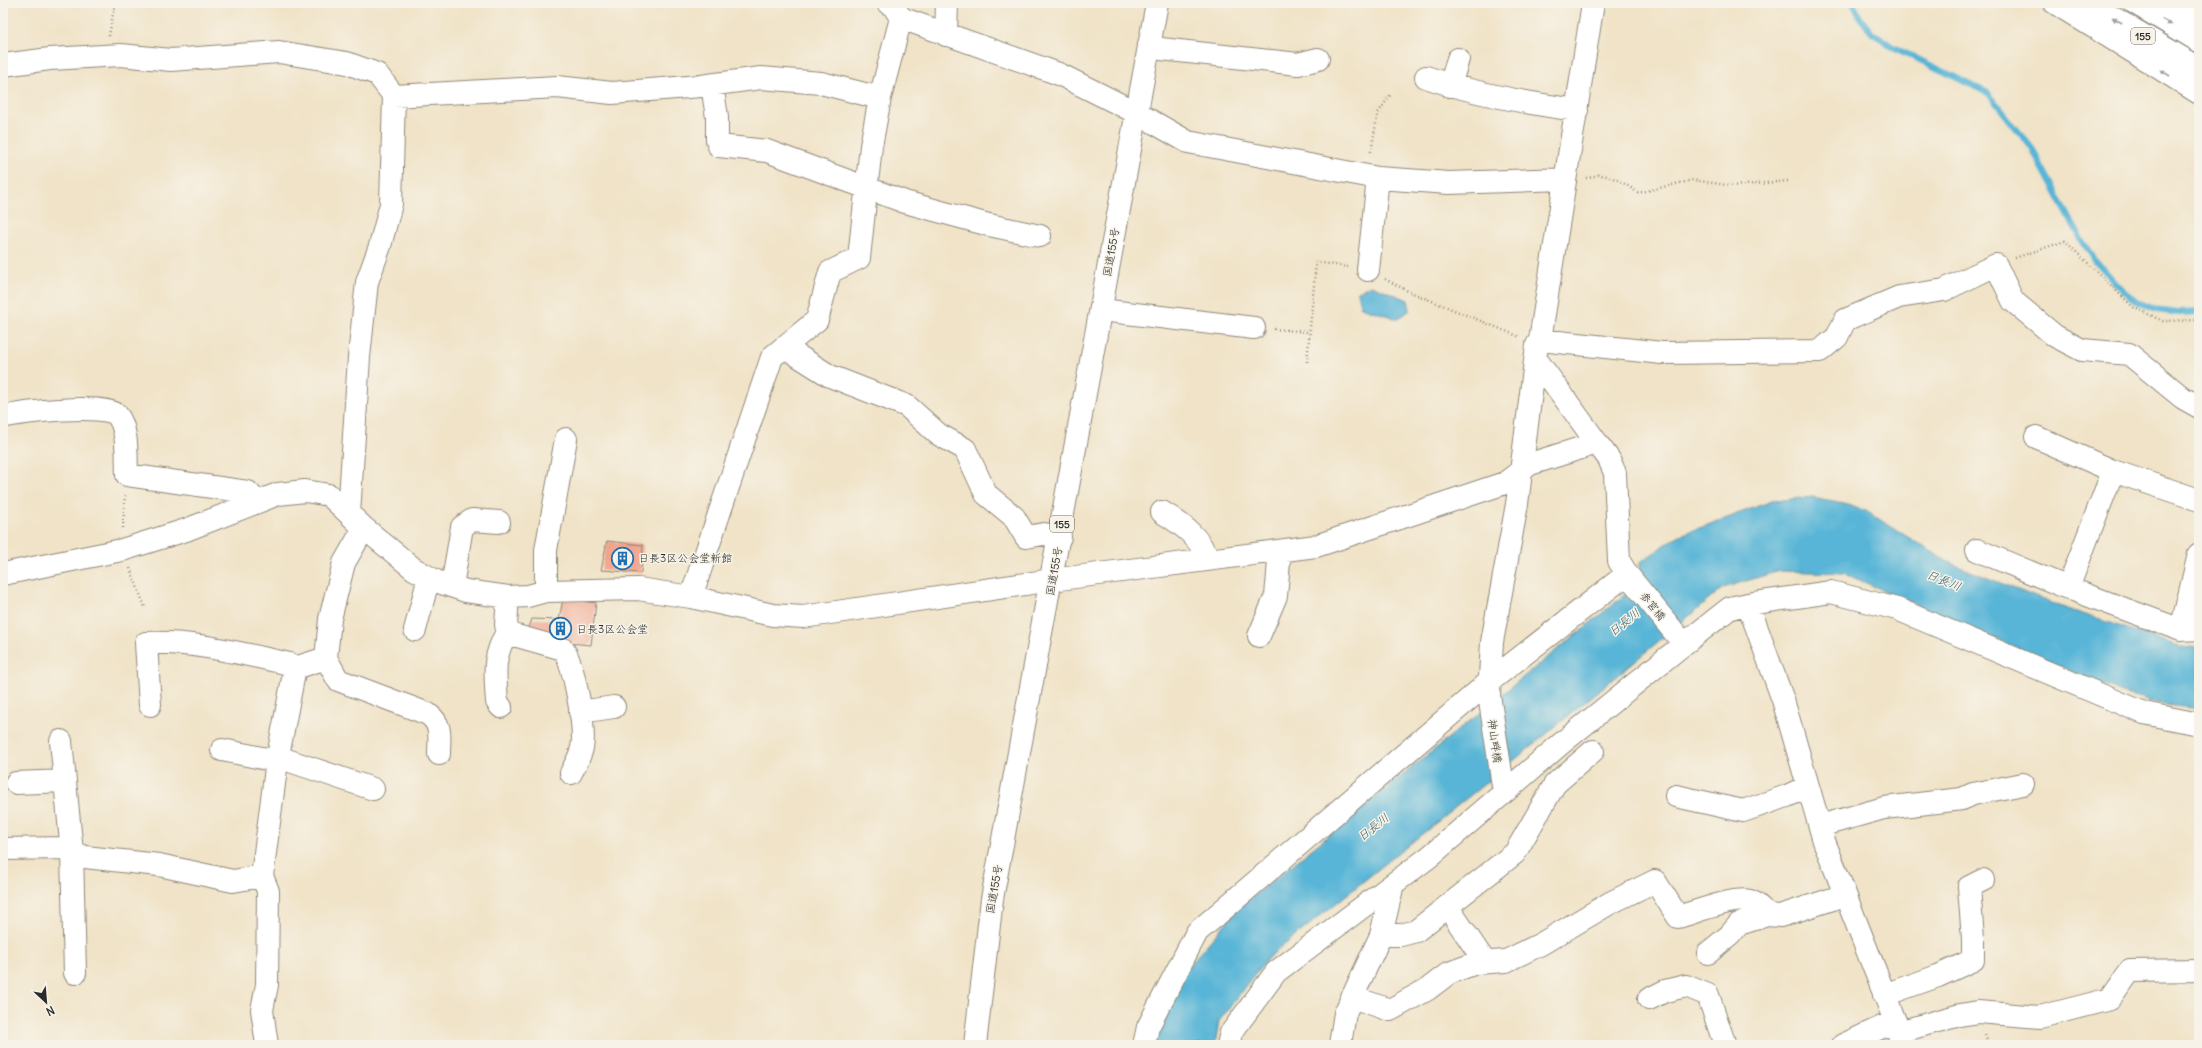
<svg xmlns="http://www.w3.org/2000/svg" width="2202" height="1048" font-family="Delius,'Klee One',sans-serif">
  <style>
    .water { fill: #59b5d7; stroke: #427081 }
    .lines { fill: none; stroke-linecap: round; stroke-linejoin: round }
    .stream { stroke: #59b5d7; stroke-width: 6 }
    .building { fill: #f1a48c }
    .minor-casing { stroke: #8e8779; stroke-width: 24 }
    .highway-casing { stroke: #8e8779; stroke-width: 24 }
    .path { stroke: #8e8779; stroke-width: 2.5; stroke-dasharray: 1 3; stroke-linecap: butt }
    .minor { stroke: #fff; stroke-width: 22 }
    .highway { stroke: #fff; stroke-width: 22 }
    .oneway { fill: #a0a0a0 }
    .labels { text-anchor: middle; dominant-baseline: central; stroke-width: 3; stroke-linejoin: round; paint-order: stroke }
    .shield { fill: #f7f3e8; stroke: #686764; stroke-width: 1 }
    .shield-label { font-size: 10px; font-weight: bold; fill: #2b2b2b }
    .street-label { font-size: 11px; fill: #2b2b2b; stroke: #f7f3e8 }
    .poi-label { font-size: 11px; fill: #2b2b2b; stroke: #f7f3e8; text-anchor: start }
    .water-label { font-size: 12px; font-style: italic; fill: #3b5b67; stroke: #f7f3e8 }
  </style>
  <rect width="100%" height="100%" fill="#f7f3e8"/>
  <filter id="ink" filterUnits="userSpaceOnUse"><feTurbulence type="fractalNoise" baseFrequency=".025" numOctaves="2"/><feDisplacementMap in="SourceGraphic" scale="8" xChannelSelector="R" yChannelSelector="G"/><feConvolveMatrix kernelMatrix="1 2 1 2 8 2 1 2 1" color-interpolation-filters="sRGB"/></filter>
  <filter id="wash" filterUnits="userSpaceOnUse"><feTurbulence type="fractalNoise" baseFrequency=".012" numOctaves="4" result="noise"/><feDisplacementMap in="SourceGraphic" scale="16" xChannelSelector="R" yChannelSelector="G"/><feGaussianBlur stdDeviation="0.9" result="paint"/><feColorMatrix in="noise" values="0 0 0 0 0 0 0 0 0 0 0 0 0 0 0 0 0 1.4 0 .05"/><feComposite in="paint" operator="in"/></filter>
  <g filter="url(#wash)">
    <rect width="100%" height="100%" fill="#f0e3c7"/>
    <!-- water -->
    <path class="water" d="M1371,285L1408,300L1410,310L1398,319L1361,307L1357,292Z
      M1812,497L1838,502L1866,511L1948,562L2053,604L2181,647L2199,649V709L2166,705L2122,693L1843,573L1779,571L1723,588L1538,741L1268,958L1219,1021L1215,1045H1155L1182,973L1239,908L1644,579L1639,563L1678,536L1772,501Z"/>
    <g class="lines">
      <!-- stream -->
      <path class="stream" d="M1853,3L1861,19L1872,33L1893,47L1988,93L2031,147L2081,239L2095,260L2123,291L2138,302L2156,310L2179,313L2199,312"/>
    </g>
    <g id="blocks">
      <!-- building -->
      <path class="building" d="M607,541L643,545L641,573L601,570Z
        M563,599L596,603L591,645L525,639L532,619L559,620Z"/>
    </g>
  </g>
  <g filter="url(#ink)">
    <use href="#blocks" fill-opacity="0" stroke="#8e8779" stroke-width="1"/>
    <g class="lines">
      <defs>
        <path id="minor" d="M888,3L892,4L901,18L1059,74L1137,113L1188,142L1378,178L1449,183L1565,179
          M2055,3L2199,93
          M2165,3L2199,22
          M946,35L947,3
          M1149,45L1161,49L1298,64L1318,59
          M3,65L50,59L121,55L171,60L279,52L347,63L377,74L394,96L391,204L380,246L367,282L359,357L349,514
          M1426,77C1475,94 1525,103 1577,110
          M712,85L717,117V140L719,146L767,151L905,202L989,225L1040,236
          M1450,86L1458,59
          M394,96L557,87L612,93L701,86L761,78L821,83L880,98
          M1368,270L1378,178
          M1101,310L1254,328
          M1540,340L1662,353L1820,351L1837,337L1845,320L1899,297L1944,290L1996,265L2013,301L2055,336L2082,350L2129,354L2183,398L2199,407
          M784,347L830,376L907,406L938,434L965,449L986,494L1014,517L1026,537L1044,534L1060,537
          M3,417C20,412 107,403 117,415C129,430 126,458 127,475L248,492L257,502
          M2036,437L2113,471L2199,500
          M1162,512C1180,523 1202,538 1207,560
          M1977,550L2068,588L2181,630L2199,629
          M3,574L122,550L186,530L278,494L305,491L329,495L364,528L414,569L436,581L466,591L508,597L528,596L546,591L638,589L691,597L773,615L803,617L1052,580L1316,546L1505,483L1530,464L1597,443L1536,359
          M1627,574L1684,644
          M452,586L462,527L472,520L499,522
          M2068,588L2113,471
          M546,591V550L566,439
          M508,597L506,625L510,634L563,649C574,664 586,729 582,748C580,757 575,765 571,773
          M691,597L772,357L817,320L830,272L859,258L871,146L880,98L901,18
          M1748,604L1831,592L1897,609L2144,713L2199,724
          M415,630L429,577
          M2181,630L2199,554
          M1259,636L1276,596L1280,551
          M326,658L338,680L428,714C443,725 439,737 439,754
          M150,705L146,643C195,641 243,654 290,664L295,668
          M501,707L497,702C495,670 492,659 508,630
          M580,712L614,707
          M61,741L72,852L75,973
          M222,750L277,761
          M278,757L373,789
          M16,783L65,781
          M1504,792L1489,695L1492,642L1517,504L1537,345L1540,340L1593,3
          M1676,796L1743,811L1787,796L1807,787
          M1820,826L1884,808L1962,799L1973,794L2023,784
          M3,849L63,848L85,857L159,865L233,881L262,876
          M1447,906L1485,962
          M1381,935H1401L1416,931L1515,853L1555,784L1593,751
          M1708,953L1730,935L1739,924L1767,915
          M1884,995L1938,976L1973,960V939L1969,887L1983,880
          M1352,997L1390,1010L1428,989L1449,973L1476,963L1506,961L1541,944L1610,903L1655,881L1678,917C1696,912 1733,897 1750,901C1757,903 1763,910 1767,915L1780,916L1845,895
          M1649,999L1665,991L1686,986L1708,995L1725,1045
          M1898,1032L1960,1015L1978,1012L2040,1017L2110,999L2130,971L2199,970
          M267,1045L262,1010L267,985L268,891L262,876L277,761L295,668L326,658L330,619L344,563L364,528
          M1144,1045L1148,1027L1197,932L1490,681L1627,574L1619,561L1615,473L1609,459L1597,443
          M1228,1045L1231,1033L1276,972L1393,884
          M1340,1045L1345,1013L1381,935L1393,884L1429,857L1563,742L1684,644L1730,608L1748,604L1783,700L1824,841L1895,1021L1902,1045
          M1843,1045L1895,1021"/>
        <path id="highway" d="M2088,3L2199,68
          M2135,3L2199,41
          M975,1045L992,899L1157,3"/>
      </defs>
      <!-- minor casing -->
      <use href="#minor" class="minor-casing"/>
      <!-- highway casing -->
      <use href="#highway" class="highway-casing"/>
      <!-- path -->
      <path class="path" d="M109,36L115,3
        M1370,156L1378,113L1391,94
        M1586,178C1590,178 1594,176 1598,175C1613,175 1627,185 1638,193L1693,180L1733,186L1788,181
        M2015,258L2065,241L2133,307L2163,321L2199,320
        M1385,279L1410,292L1520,337
        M1274,329L1308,332
        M1307,362L1316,262L1348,267
        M123,528L125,495
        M130,568L145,607
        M1985,1034L1989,1045"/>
      <!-- minor -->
      <use href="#minor" class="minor"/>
      <!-- highway -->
      <use href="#highway" class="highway"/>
    </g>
    <!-- one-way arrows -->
    <defs><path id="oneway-solid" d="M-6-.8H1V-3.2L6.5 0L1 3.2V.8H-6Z"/></defs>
    <g class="oneway">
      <use href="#oneway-solid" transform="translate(2117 20) rotate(-150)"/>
      <use href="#oneway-solid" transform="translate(2167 22) rotate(30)"/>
      <use href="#oneway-solid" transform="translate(2165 73) rotate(-150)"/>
    </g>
  </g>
  <!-- icons -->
  <defs>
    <symbol id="building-ring" viewBox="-11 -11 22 22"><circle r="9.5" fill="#f7f3e8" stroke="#1f6fb2" stroke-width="1.5"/><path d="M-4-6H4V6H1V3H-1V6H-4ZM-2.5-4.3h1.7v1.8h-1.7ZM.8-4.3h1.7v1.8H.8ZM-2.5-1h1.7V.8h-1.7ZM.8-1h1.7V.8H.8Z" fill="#1f6fb2"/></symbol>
  </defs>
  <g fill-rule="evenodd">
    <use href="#building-ring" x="610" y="546" width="25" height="25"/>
    <use href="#building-ring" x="548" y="616" width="25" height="25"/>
  </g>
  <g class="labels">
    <!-- shield labels -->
    <g class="shield">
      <rect x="2131" y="28" width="24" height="16" rx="3"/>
      <rect x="1050" y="516" width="24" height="16" rx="3"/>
    </g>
    <g class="shield-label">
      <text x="2143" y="36">155</text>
      <text x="1062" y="524">155</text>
    </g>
    <!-- street labels -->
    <g class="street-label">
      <text transform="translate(1111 252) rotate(-80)">国道155号</text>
      <text transform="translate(1054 571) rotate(-80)">国道155号</text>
      <text transform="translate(1653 606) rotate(51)">参宮橋</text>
      <text transform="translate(1495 741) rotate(82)">神山畔橋</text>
      <text transform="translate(994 889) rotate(-80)">国道155号</text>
    </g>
    <!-- poi labels -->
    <g class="poi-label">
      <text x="638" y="558">日長3区公会堂新館</text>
      <text x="576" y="629">日長3区公会堂</text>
    </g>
    <!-- water labels -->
    <g class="water-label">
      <text transform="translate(1944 580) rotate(22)">日長川</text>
      <text transform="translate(1624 622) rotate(-39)">日長川</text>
      <text transform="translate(1373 827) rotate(-39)">日長川</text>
    </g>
  </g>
  <!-- margin -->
  <rect width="2202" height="1048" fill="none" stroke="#f7f3e8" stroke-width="16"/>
  <!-- north arrow -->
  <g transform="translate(46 1002) rotate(154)" stroke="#f7f3e8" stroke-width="3" paint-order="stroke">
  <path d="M0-3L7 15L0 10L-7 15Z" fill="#2b2b2b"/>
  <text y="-6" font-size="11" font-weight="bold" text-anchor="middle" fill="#2b2b2b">N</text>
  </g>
</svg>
